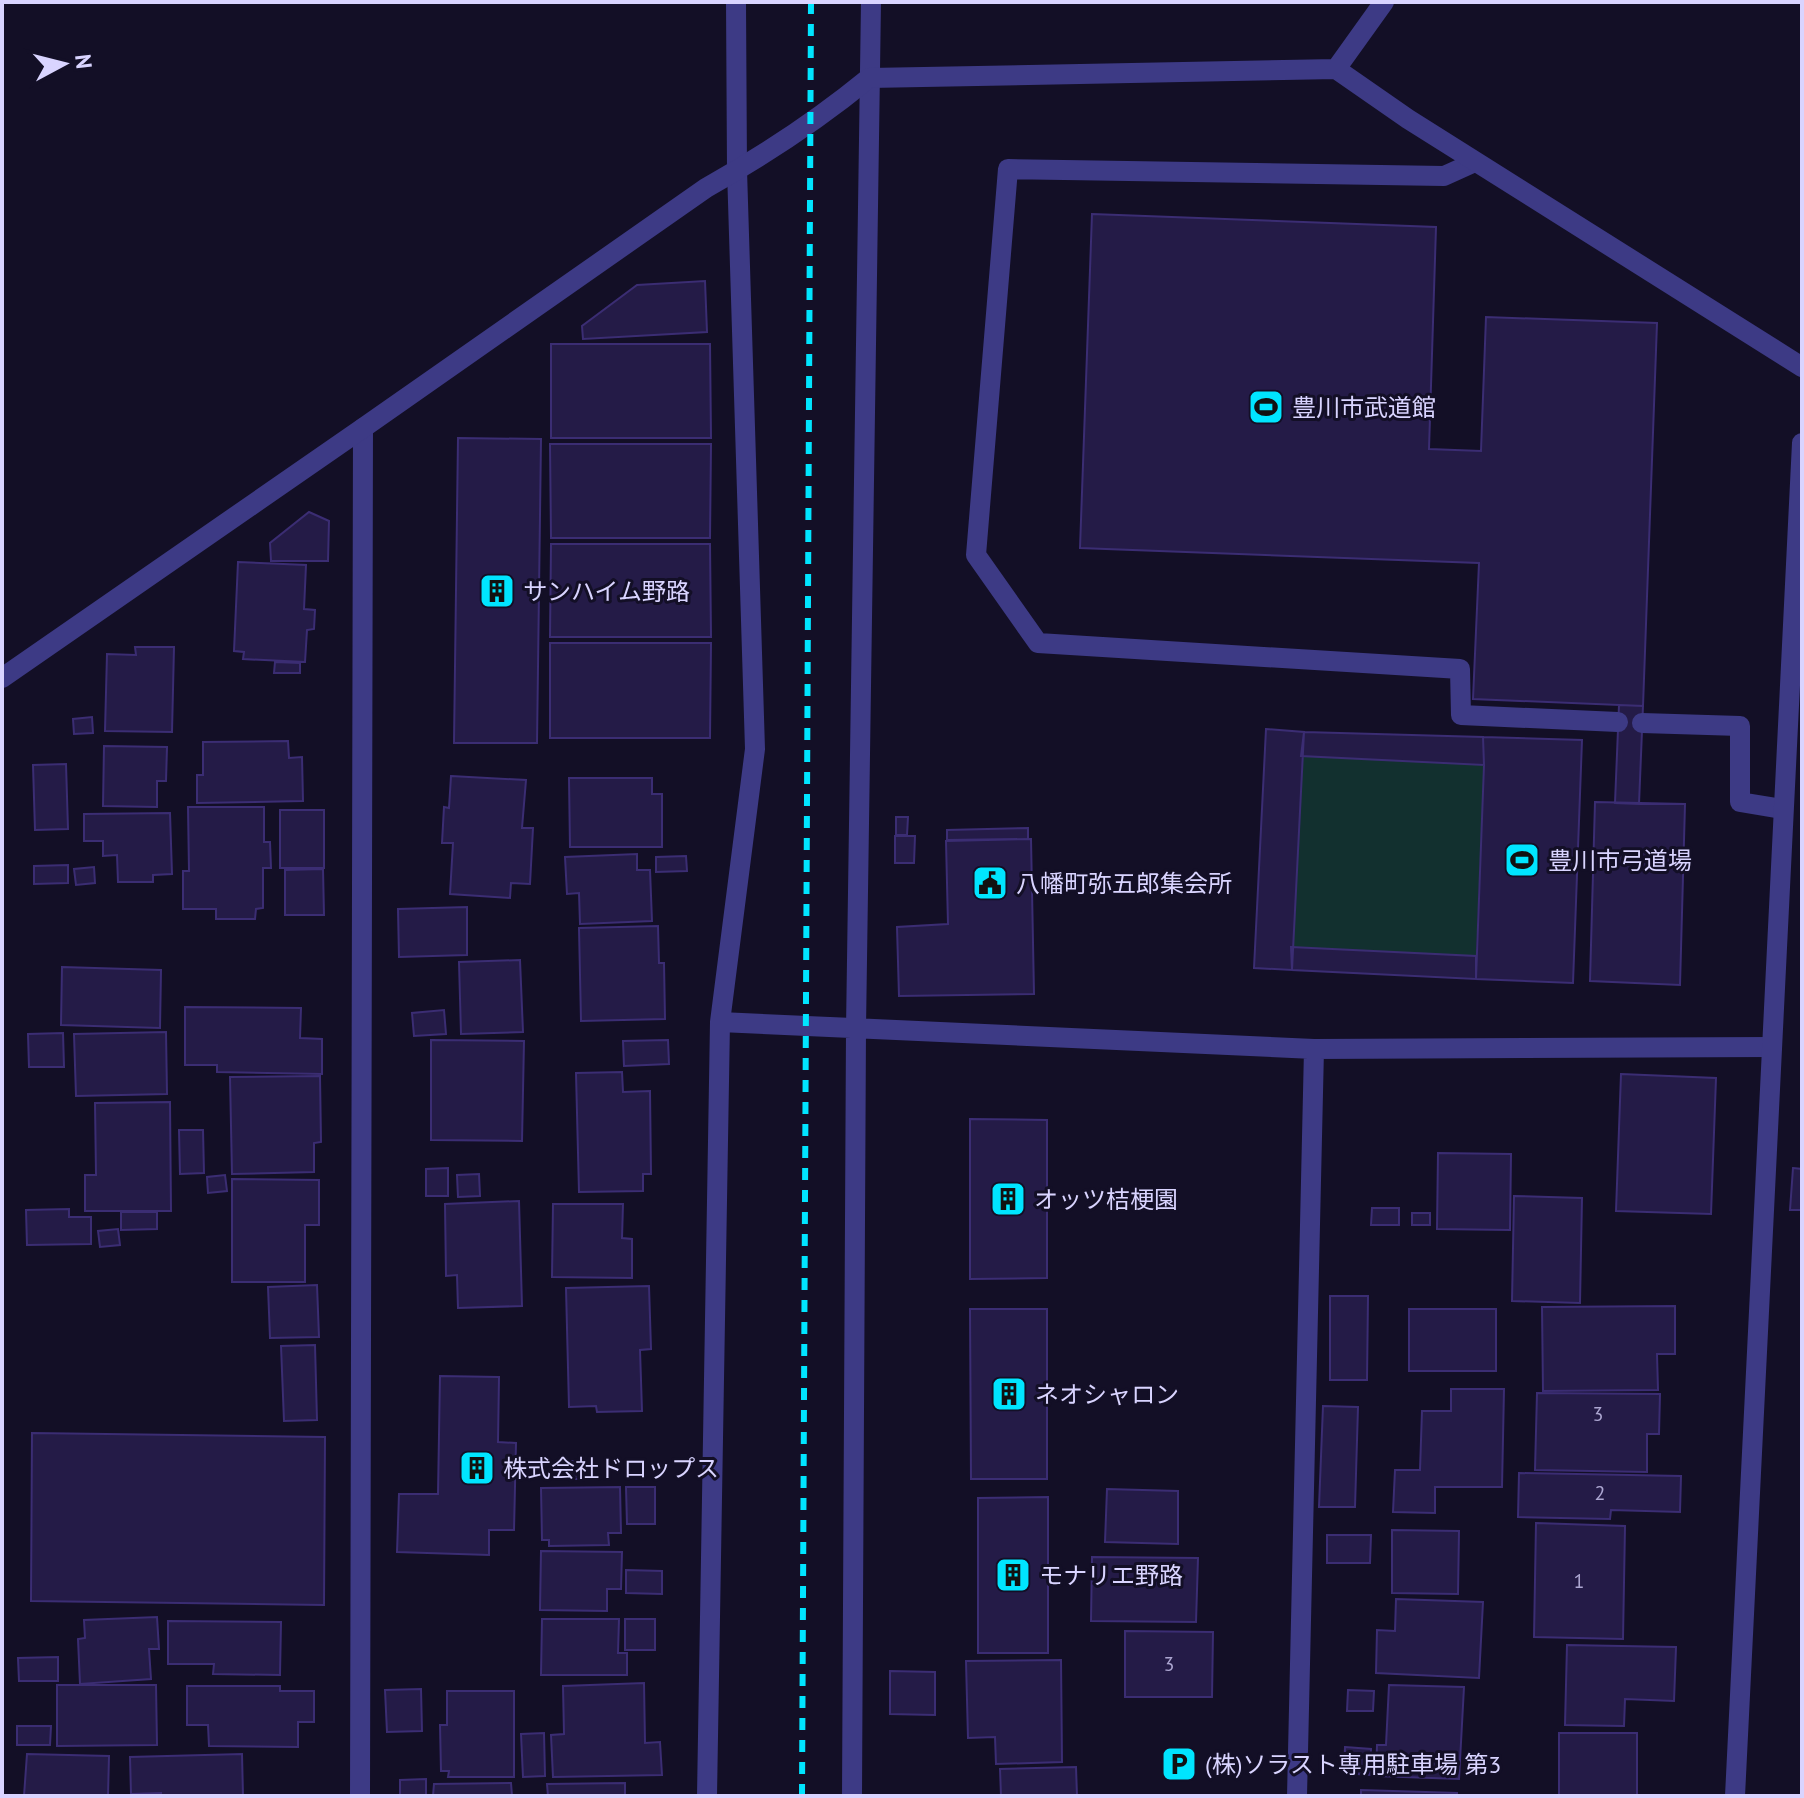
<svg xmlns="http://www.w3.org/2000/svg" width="1804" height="1798" font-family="'PT Sans','Noto Sans JP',sans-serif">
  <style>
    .green { fill: #12302f }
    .building { fill: #241b47; stroke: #3b2d73; stroke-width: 2 }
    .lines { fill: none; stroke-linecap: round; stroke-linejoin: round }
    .service { stroke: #3d3a85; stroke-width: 20 }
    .minor { stroke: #3d3a85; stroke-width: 20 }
    .tertiary { stroke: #3d3a85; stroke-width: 20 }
    .rail { stroke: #00e5ff; stroke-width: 6; stroke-dasharray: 12 10; stroke-linecap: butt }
    .labels { text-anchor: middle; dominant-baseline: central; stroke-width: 6; stroke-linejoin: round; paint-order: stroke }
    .number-label { font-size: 20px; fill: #aca6d1 }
    .poi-label { font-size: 24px; fill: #d9d4ff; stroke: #130f26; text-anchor: start }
  </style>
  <rect width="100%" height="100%" fill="#130f26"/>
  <!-- green -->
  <path class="green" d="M1301,756L1484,765L1476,956L1291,947Z"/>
  <!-- building -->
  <path class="building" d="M1092,214L1436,227L1429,449L1481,451L1486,317L1657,323L1643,706L1473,699L1479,563L1080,548Z
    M705,281L707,332L583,339L582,326L637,285Z
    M551,344H710L711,438H551Z
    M458,438L541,439L537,743H454Z
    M550,444H711L710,538H551Z
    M309,512L329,521L328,561H271L270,543Z
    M551,544H710L711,637H550Z
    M238,562L306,565L304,609L315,610L314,629L307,630L305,662L243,659L244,652L234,651Z
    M550,643H711L710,738H550Z
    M135,647H174L172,732L105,731L107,654L136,655Z
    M275,662L300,663V673H274Z
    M1619,705L1643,706L1639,804L1615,803Z
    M92,717L93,733L74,734L73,719Z
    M1266,729L1304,732L1292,970L1254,968Z
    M1304,732L1483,737L1484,765L1301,756Z
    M1483,737L1582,740L1573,983L1476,979L1484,765Z
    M288,741L289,758L302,757L303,801L197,803V775H203V742Z
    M104,746L167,747L166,781H157V807L103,806Z
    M66,764L68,829L35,830L33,765Z
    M451,776L526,780L522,828H533L530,884L511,883L510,898L450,894L453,843H442L444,807L449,808Z
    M569,778H652V794H662V847H570Z
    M1595,802L1685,804L1680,985L1590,981Z
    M188,807H264V842H270L271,868H263V908L256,909L255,919H216V909H183V871H189Z
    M280,810H324V868H280Z
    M170,813L172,874L153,875V882H118L117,855L103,856V841H84V814Z
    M896,817H908L907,835H896Z
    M1028,828V839L947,840V830Z
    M895,836H915L914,863H895Z
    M1031,839L1034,994L899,996L897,927L948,924L946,841Z
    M637,854V870H650L652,921L580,924L579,893L567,894L565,857Z
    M686,856L687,871L656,872V857Z
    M68,865V883L34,884V866Z
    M94,867L95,883L76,885L74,869Z
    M323,869L324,915H285V870Z
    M467,907V955L399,957L398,909Z
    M658,926L659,963H664L665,1019L581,1021L579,928Z
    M1291,947L1476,956V979L1292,970Z
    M520,960L523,1032L461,1034L459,962Z
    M62,967L161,970L160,1028L61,1025Z
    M185,1007L301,1008L300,1038L322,1039V1074L217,1072V1065H185Z
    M444,1010L446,1034L414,1036L412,1013Z
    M166,1032L167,1094L76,1096L74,1034Z
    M63,1033L64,1067H29L28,1034Z
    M431,1040L524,1041L522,1141L431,1140Z
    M668,1040L669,1064L624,1066L623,1041Z
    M622,1072L623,1092L650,1091L651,1174H643V1191L579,1192L576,1073Z
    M1621,1074L1716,1078L1711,1214L1616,1211Z
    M320,1076L321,1142L314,1143V1172L232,1174L230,1077Z
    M170,1102L171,1211H85V1175H96L95,1103Z
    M970,1119L1047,1120V1278L970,1279Z
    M179,1130H203L204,1173L180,1174Z
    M1438,1153L1511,1154L1510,1230L1437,1229Z
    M448,1168V1196H426V1169Z
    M1793,1168L1802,1169V1210H1790Z
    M479,1174L480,1196L458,1197L457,1175Z
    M225,1175L227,1191L208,1193L207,1177Z
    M232,1179L319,1180V1225H305V1282H232Z
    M1514,1196L1582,1198L1580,1303L1512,1301Z
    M519,1201L522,1306L458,1308L457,1275L446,1276L445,1204Z
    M553,1204H623L622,1238L632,1239V1278L552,1277Z
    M1372,1208H1399V1225H1371Z
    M69,1209V1217H91V1244L27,1245L26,1210Z
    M121,1212H157V1229L121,1230Z
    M1412,1213H1430V1225H1412Z
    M118,1229L120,1245L100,1247L98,1231Z
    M317,1285L319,1337L270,1338L268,1287Z
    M649,1286L651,1349L640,1350L642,1411L597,1412L596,1406L569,1407L566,1288Z
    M1330,1296H1368L1367,1380H1330Z
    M1675,1306V1354H1657L1658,1390L1543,1391L1542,1307Z
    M970,1309H1047V1479H971Z
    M1409,1309H1496V1371H1409Z
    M315,1345L317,1420L284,1421L281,1346Z
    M440,1376L499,1377L498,1442L516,1443L514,1530H489V1555L397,1552L399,1494H438Z
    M1451,1389H1504L1502,1487H1435V1513L1393,1512L1395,1470H1420L1422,1411H1451Z
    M1537,1393L1660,1394L1659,1434H1647V1472L1535,1470Z
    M1323,1406L1358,1407L1355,1507H1319Z
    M32,1433L325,1437L324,1605L31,1601Z
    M563,1461H591V1479H564Z
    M1519,1473L1681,1476L1680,1512L1611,1510L1610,1519L1518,1517Z
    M620,1487L621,1533H608L609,1545L549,1546V1540H542L541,1488Z
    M626,1487H655V1524H627Z
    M1107,1489L1178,1491V1544L1105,1542Z
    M1048,1497V1653H978V1498Z
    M1536,1523L1625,1526L1623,1639L1534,1637Z
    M1392,1530L1459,1531L1458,1594L1392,1593Z
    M1327,1535H1371L1370,1563H1327Z
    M541,1551L622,1552L621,1589H607V1611L540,1610Z
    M1092,1557L1198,1558L1196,1622L1091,1621Z
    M626,1570L662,1571V1594L626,1593Z
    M1396,1599L1483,1602L1479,1678L1376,1673L1377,1630L1395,1631Z
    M157,1617L159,1649H149L151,1679L80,1684L78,1639L85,1638L84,1620Z
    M542,1619H619L618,1653H627V1675H541Z
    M625,1619H655V1650H625Z
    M168,1621L281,1622L280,1675L213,1674L214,1664H168Z
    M1125,1631L1213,1632L1212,1697H1125Z
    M1567,1645L1676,1647L1674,1701L1625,1699L1624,1726L1565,1725Z
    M58,1657V1681H19L18,1658Z
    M1061,1660L1062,1762L996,1764L995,1737L968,1738L966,1661Z
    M890,1671L935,1672V1715L890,1714Z
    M644,1683L645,1743L660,1742L662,1775L553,1777L551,1735L564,1734L563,1686Z
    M57,1685H156L157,1745L57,1746Z
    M1389,1685L1464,1687L1459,1779L1376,1776L1377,1745H1386Z
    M187,1686H280V1691H314V1722H298V1747L209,1746L208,1725H187Z
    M421,1689L422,1731L387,1732L385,1690Z
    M1348,1690L1374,1691L1373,1711H1347Z
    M447,1691H514V1777H448L449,1771H441L440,1725H447Z
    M17,1726H51L50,1745H17Z
    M544,1733L545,1776L523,1777L521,1734Z
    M1559,1733H1637V1796H1559Z
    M1345,1747L1371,1749L1370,1775L1344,1773Z
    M27,1754L109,1756L108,1796H24Z
    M242,1754L243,1796H161V1793L131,1794L130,1757Z
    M1076,1767L1077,1796H1001L1000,1769Z
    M426,1779V1796H400V1780Z
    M511,1783L512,1796H433L434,1784Z
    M625,1783V1796H548L547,1784Z
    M1361,1790L1457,1793V1796H1361Z"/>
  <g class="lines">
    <!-- service -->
    <path class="service" d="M1475,162L1444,176L1008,169L976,555L1038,643L1460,669L1461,715L1618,722
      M1642,723L1740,726V802L1783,809"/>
    <!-- minor -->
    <path class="minor" d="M720,1022L1314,1049L1772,1047
      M360,1796L363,428
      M707,1796L720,1022L755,749L737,170L736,2
      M852,1796L856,1029L871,2
      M1297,1796L1314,1049"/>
    <!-- tertiary -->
    <path class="tertiary" d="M1336,69L1384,2
      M2,678L363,428L706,188C763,156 819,119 869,78L1336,69L1408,119L1802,367
      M1735,1796L1802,443"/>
    <!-- rail -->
    <path class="rail" d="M802,1796L811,2"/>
  </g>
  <!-- icons -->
  <defs>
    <symbol id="stadium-square" viewBox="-11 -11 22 22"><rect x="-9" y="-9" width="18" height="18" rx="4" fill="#00e5ff" stroke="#130f26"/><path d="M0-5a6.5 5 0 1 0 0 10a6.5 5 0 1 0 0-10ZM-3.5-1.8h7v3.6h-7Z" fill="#111"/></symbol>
    <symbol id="building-square" viewBox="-11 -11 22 22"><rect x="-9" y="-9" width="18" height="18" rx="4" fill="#00e5ff" stroke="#130f26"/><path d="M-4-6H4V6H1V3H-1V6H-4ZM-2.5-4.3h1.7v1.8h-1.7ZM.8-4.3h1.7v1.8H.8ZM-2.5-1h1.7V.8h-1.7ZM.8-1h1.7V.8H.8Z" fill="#111"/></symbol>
    <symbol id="civic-square" viewBox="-11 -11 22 22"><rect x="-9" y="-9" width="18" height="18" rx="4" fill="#00e5ff" stroke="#130f26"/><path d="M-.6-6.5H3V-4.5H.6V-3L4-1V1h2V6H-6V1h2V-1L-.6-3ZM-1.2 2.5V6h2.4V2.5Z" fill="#111"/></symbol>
    <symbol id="parking-square" viewBox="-11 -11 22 22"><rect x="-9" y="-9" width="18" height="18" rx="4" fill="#00e5ff" stroke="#130f26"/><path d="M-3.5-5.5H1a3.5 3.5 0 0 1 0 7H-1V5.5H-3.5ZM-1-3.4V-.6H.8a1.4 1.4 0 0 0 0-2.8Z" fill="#111"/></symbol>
  </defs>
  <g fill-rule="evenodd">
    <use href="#stadium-square" x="1246" y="387" width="40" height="40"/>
    <use href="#building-square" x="477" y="571" width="40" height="40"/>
    <use href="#stadium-square" x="1502" y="840" width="40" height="40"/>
    <use href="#civic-square" x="970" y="863" width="40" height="40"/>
    <use href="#building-square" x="988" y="1179" width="40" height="40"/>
    <use href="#building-square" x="989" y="1374" width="40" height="40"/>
    <use href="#building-square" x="457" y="1448" width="40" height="40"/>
    <use href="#building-square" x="993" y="1555" width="40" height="40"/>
    <use href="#parking-square" x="1159" y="1744" width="40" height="40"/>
  </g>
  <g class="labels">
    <!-- number labels -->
    <g class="number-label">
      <text x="1598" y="1414">3</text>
      <text x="1600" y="1493">2</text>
      <text x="1579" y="1581">1</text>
      <text x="1169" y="1664">3</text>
    </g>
    <!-- poi labels -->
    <g class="poi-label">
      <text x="1292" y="407">豊川市武道館</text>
      <text x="523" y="591">サンハイム野路</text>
      <text x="1548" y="860">豊川市弓道場</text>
      <text x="1016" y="883">八幡町弥五郎集会所</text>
      <text x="1034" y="1199">オッツ桔梗園</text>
      <text x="1035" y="1394">ネオシャロン</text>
      <text x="503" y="1468">株式会社ドロップス</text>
      <text x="1039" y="1575">モナリエ野路</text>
      <text x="1205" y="1764">(株)ソラスト専用駐車場 第3</text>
    </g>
  </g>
  <!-- border -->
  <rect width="1804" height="1798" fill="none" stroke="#d9d4ff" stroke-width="8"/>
  <!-- north arrow -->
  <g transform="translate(64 64) rotate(83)" stroke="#130f26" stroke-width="6" paint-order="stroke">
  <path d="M0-6L14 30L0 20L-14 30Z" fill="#d9d4ff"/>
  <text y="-12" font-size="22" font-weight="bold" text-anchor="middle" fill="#d9d4ff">N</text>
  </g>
</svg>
